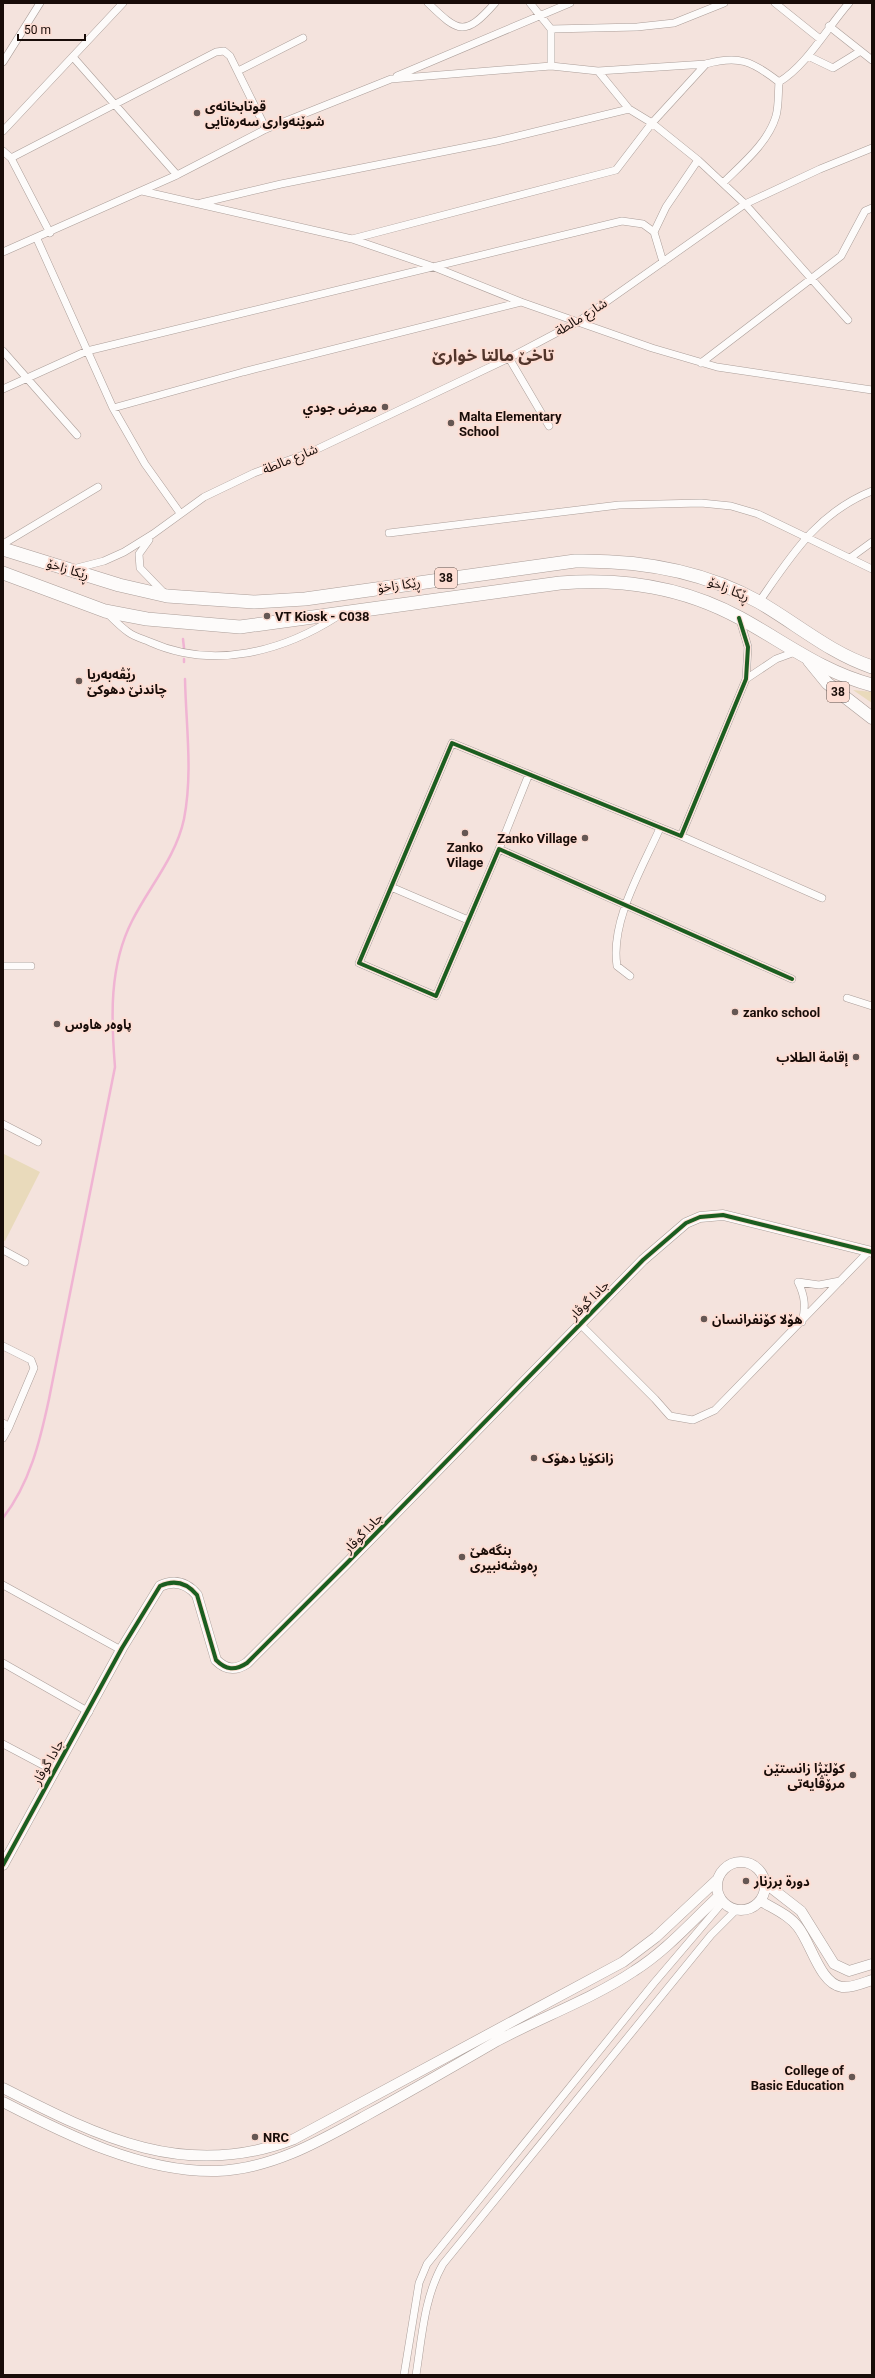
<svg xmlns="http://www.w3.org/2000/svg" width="875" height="2378" font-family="Roboto,'Noto Sans Arabic',sans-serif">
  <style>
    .green { fill: #e9dabb }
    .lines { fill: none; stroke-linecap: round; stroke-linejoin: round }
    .stream { stroke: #f0b4d3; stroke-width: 2.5 }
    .street-casing { stroke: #ab9e99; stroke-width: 8 }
    .secondary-casing { stroke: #ab9e99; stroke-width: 11 }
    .primary-casing { stroke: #ab9e99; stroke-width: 13 }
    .highway-casing { stroke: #ab9e99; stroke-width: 14 }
    .street { stroke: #fdfbfa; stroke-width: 7 }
    .secondary { stroke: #fdfbfa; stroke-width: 10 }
    .primary { stroke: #fdfbfa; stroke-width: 12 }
    .highway { stroke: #fdfbfa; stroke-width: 13 }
    .cycleway-casing { stroke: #fdded4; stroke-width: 6 }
    .cycleway { stroke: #1b5e20; stroke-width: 4 }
    .poi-dot { fill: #655753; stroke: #fdded4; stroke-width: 1.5 }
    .labels { text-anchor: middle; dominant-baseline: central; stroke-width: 4; stroke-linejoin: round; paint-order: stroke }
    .shield { fill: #fdded4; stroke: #5d4b45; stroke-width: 1 }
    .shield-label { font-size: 12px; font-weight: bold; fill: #180c08 }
    .poi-label { font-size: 13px; font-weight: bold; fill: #180c08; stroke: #fdded4; text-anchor: start }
    .street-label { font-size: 13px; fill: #180c08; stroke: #fdded4 }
    .district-label { font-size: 17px; font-weight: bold; fill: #52352b; stroke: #fdded4 }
  </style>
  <rect width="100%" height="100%" fill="#f4e3dd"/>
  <!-- green -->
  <path class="green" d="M853,690L872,692V703Z
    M4,1154L40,1172L5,1241L3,1240Z"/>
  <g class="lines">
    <!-- stream -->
    <path class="stream" d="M183,639L184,648
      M184,659V662
      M3,1518C30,1483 40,1441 49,1399L115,1067C111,1018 109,966 132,921C149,887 176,857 184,819C193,773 186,726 185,679"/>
    <defs>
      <path id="street" d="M428,3C459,33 465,37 495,3
        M530,3L551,29V66
        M775,3L820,39
        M829,26L872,60
        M551,29L637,27L674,23L724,3
        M808,56L833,68L859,52
        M73,57L177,175
        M3,62L40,3
        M238,71L303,38
        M598,71L706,64C739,55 752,61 779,82C778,93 779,105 776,116C768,143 742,164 723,183
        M397,76L570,3
        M779,82C807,65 827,28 849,3
        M3,131L123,3
        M3,151L11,158L50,233
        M11,158L216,52L224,51L230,56L266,129
        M142,191L352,239L434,267L521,302L652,348L717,367L872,390
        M201,203L281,184L497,141L629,109
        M37,239L113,408L145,464L180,513
        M352,239L616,170L652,123L706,64
        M3,252L177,175L266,129L391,79L551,66L598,71L629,109L652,123L698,160L745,204L848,320
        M663,262L654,232L666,207L698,160
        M3,351L77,435
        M509,358L549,426
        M701,363L841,256L865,211L872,208
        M3,389L87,351L622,221L643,224L654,232
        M113,408L243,372L521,302
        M389,533L619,505L701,503L731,506L758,514L872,569
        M149,540L139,554L140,568L166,595
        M3,544L98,487
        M850,558L872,542
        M73,569L104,561L124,552L153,534L204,497L254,473L311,452L509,358L579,321L745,204L820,169L872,148
        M759,602C791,556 817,513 872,491
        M108,614C114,620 121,627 128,632C135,637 143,639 150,642C213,670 282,652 338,616
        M740,620L748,647L746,679L681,836L452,743L359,963L436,996L499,849L792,979
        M746,679L776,659L795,652
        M681,836L822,898
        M499,849L529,774
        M391,887L468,920
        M3,966H31
        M630,976L617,966C610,921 642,869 660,828
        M847,998L872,1006
        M3,1124L38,1142
        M3,1250L25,1262
        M802,1322C806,1307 805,1296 798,1282L819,1285L840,1281
        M577,1326L581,1325L655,1399L670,1416L693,1420L715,1410L869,1251
        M3,1346L31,1360L34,1368L9,1427
        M3,1423L9,1427L3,1438
        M3,1585L121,1650
        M3,1663L89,1712
        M3,1744L54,1771
        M404,2375L419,2283L427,2264L654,1983L723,1902
        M416,2375C422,2337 424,2297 443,2264L711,1935L736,1910"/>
      <path id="secondary" d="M717 1886a24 24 0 1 1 48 0a24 24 0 1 1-48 0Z
        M3,1865L122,1648L160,1586C175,1579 187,1583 197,1595L216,1660C226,1670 235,1671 247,1663L347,1563L643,1260L686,1223L700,1217L723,1215L872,1252
        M765,1883L801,1911L834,1964L849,1971L872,1964
        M761,1901C774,1909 789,1915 798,1927C811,1943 820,1984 842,1987C852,1988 863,1983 872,1980
        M3,2088C99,2137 186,2181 294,2139L623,1962L656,1937L718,1879
        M3,2102C67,2135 143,2173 217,2171C272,2169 320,2141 367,2115C411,2091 454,2066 497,2041C542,2017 592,1999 634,1971C666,1951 692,1921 719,1896"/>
      <path id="primary" d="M809,661L827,683L872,718"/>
      <path id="highway" d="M3,549L119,585L167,596L254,602L305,599L575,561C639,560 702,570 759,602C797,624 830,653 872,667
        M3,573L105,611L147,619L240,627L560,583C624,578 683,587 740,618C784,642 822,672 872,685"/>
    </defs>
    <!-- street casing -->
    <use href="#street" class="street-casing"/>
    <!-- secondary casing -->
    <use href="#secondary" class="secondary-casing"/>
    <!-- primary casing -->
    <use href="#primary" class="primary-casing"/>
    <!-- highway casing -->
    <use href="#highway" class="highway-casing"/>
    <!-- street -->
    <use href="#street" class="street"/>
    <!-- secondary -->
    <use href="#secondary" class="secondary"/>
    <!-- primary -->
    <use href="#primary" class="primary"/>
    <!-- highway -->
    <use href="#highway" class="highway"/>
    <defs>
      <path id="cycleway" d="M739,618L748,647L746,679L681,836L452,743L359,963L436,996L499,849L792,979
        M3,1865L122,1648L160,1586C175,1579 187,1583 197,1595L216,1660C226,1670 235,1671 247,1663L347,1563L643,1260L686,1223L700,1217L723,1215L872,1252"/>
    </defs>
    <!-- cycleway casing -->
    <use href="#cycleway" class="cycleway-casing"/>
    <!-- cycleway -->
    <use href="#cycleway" class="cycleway"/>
  </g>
  <!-- markers -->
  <g class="poi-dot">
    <circle cx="197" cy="113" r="4"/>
    <circle cx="385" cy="407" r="4"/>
    <circle cx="451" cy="423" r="4"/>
    <circle cx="267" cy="616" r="4"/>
    <circle cx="79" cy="681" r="4"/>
    <circle cx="465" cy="833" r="4"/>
    <circle cx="585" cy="838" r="4"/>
    <circle cx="735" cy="1012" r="4"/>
    <circle cx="57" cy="1024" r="4"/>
    <circle cx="856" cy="1057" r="4"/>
    <circle cx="704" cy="1319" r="4"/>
    <circle cx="534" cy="1458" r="4"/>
    <circle cx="462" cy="1557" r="4"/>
    <circle cx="853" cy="1775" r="4"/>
    <circle cx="746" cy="1881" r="4"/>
    <circle cx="852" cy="2077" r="4"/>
    <circle cx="255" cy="2137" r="4"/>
  </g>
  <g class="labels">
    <!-- shield labels -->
    <g class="shield">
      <rect x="435" y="568" width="22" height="20" rx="3"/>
      <rect x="827" y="682" width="22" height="20" rx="3"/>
    </g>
    <g class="shield-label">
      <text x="446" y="578">38</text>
      <text x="838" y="692">38</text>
    </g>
    <!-- poi labels -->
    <g class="poi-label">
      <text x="205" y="106">قوتابخانەی<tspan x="205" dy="15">شوێنەواری سەرەتایی</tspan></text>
      <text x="377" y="407" text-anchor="end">معرض جودي</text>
      <text x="459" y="416">Malta Elementary<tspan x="459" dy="15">School</tspan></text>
      <text x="275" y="616">VT Kiosk - C038</text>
      <text x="87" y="674">رێڤەبەریا<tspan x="87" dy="15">چاندنێ دهوکێ</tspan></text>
      <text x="577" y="838" text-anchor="end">Zanko Village</text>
      <text x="465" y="847" text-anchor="middle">Zanko<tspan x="465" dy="15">Vilage</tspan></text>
      <text x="743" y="1012">zanko school</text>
      <text x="65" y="1024">پاوەر هاوس</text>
      <text x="848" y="1057" text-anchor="end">إقامة الطلاب</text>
      <text x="712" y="1319">هۆلا كۆنفرانسان</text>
      <text x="542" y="1458">زانکۆیا دهۆک</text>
      <text x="470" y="1550">بنگه‌هێ<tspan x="470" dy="15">ڕه‌وشه‌نبیرى</tspan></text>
      <text x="845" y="1768" text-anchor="end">كۆلێژا زانستێن<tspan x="845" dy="15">مرۆڤایەتی</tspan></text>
      <text x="754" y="1881">دورة برزنار</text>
      <text x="844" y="2070" text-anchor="end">College of<tspan x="844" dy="15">Basic Education</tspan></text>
      <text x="263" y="2137">NRC</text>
    </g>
    <!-- street labels -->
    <g class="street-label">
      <text transform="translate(581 317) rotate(-32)">شارع مالطة</text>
      <text transform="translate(290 459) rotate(-22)">شارع مالطة</text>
      <text transform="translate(68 569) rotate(17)">ڕێکا زاخۆ</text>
      <text transform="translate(399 585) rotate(-8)">ڕێکا زاخۆ</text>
      <text transform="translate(729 589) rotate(23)">ڕێکا زاخۆ</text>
      <text transform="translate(589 1300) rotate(-45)">جادا گوڤار</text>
      <text transform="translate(363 1533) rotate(-46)">جادا گوڤار</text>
      <text transform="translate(48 1762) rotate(-60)">جادا گوڤار</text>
    </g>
    <!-- district labels -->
    <g class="district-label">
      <text x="493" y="355">تاخێ مالتا خوارێ</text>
    </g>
  </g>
  <!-- border -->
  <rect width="875" height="2378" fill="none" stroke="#180c08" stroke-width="8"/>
  <!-- scale -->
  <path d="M18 34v6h67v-6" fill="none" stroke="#180c08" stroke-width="2"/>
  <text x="24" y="34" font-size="12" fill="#180c08" stroke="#fdded4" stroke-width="3" paint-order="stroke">50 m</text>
</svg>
